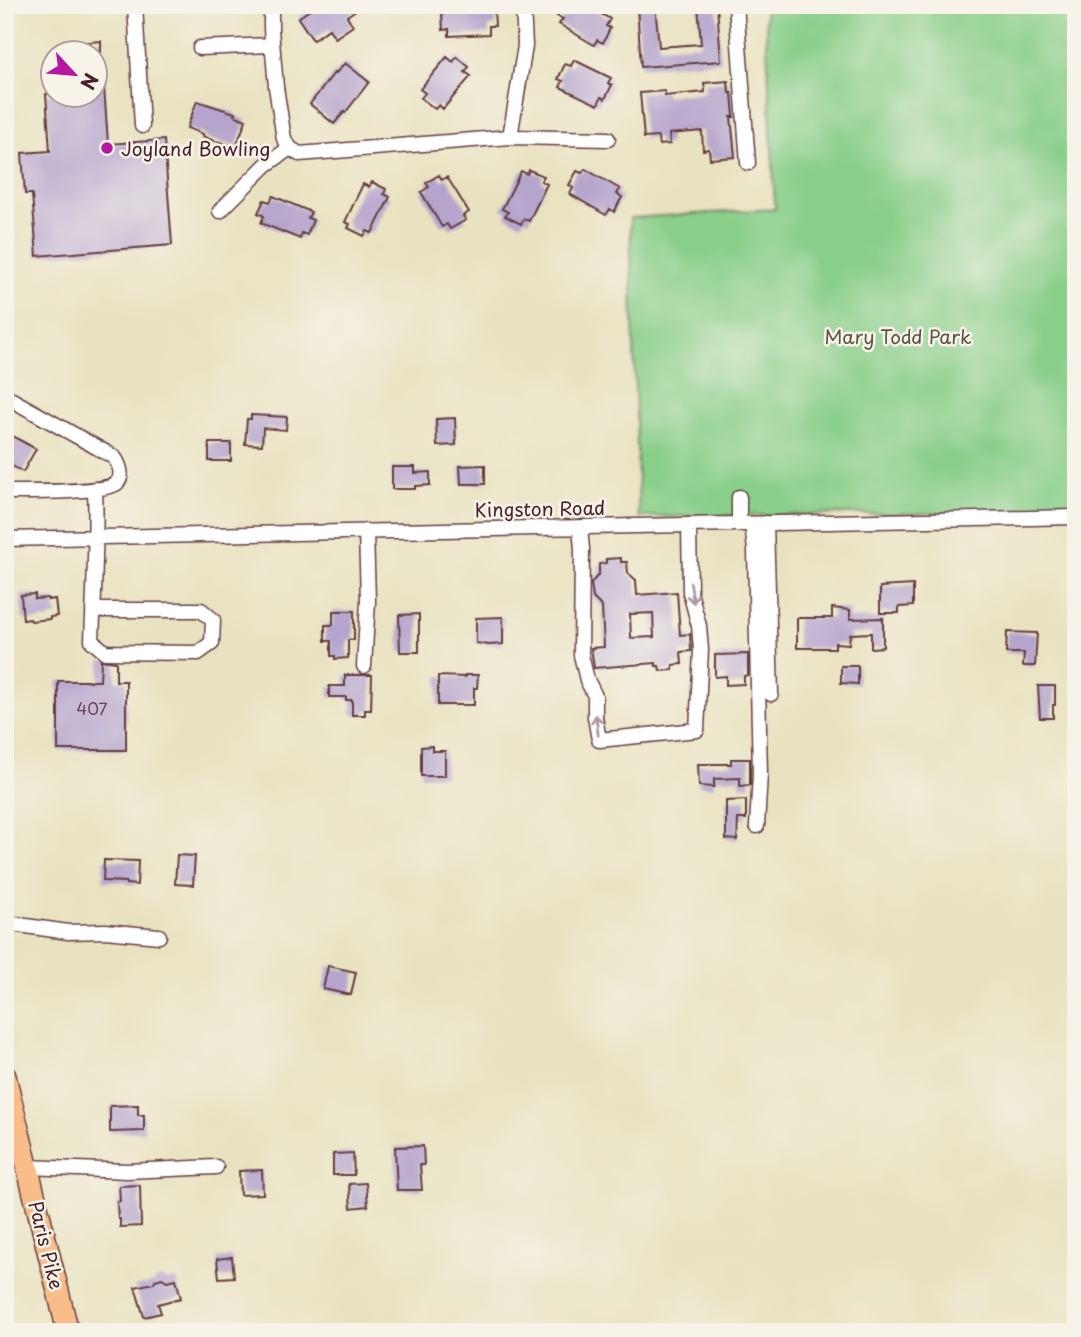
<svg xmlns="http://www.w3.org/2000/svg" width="1081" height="1337" font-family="'Playpen Sans',sans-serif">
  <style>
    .green { fill: #89cf8a; stroke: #6a775a; stroke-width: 2 }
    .building { fill: #b5a5cd; fill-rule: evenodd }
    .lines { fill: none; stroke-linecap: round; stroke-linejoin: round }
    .minor-casing { stroke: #623c41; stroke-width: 17 }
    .highway-casing { stroke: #623c41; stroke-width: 24 }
    .minor { stroke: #fff; stroke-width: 14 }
    .highway { stroke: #f8bd89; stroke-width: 21 }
    .oneway { stroke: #ae9aa0 }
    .poi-dot { fill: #b5179e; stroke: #f7f3e8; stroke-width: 2.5 }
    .labels { text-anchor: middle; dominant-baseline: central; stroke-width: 5; stroke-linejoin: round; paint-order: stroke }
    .number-label { font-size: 16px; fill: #654054 }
    .poi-label { font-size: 19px; fill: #4a1f2b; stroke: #f7f3e8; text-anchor: start }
    .park-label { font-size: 19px; fill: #5d5448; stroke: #f7f3e8 }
    .street-label { font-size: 19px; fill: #4a1f2b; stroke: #f7f3e8 }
  </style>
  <rect width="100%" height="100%" fill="#f7f3e8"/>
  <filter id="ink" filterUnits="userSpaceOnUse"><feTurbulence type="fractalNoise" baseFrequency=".0143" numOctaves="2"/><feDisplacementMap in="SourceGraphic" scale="14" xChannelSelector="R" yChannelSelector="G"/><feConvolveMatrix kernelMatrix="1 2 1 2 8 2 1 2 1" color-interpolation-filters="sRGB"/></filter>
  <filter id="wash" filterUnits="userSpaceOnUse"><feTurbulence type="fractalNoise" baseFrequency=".00686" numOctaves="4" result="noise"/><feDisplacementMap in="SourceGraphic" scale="28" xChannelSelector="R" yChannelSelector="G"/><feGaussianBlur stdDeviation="1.57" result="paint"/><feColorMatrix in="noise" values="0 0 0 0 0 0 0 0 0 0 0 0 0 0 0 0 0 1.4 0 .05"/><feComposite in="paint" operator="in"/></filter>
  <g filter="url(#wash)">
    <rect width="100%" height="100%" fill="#e9e2c0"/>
    <!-- green -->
    <path class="green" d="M765,5H1076V511L639,517L630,218L775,209Z"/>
    <g id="blocks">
      <!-- building -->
      <path class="building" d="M317,5H363L347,16L353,26L335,38L329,29L313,40L298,18Z
        M449,5H488V8H494L495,26H489V34L449,36V29L443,30L442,13H449Z
        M563,5H585L610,19L606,26L610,28L603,43L597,40L594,45L559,24L563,19L557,16Z
        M637,5H655L659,47L701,44L698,5H717L721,61L641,67Z
        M101,41V52H66L65,44Z
        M447,57L453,62L457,57L469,67L465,72L471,76L443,109L439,105L435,109L421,98L425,93L420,89Z
        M574,60L611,78L608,83L612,85L605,99L601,97L598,105L560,87L563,81L558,79L565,64L571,66Z
        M345,63L369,82L345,113L344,112L334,124L310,104L334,73L335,74Z
        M94,72H103L108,144L164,140L172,245L37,256L32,194H25L22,153L50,151L46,94H94Z
        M728,81L729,93H732L734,117H731L735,157L710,159L709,149L703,150L702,131L669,134L670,144L659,145L658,137L644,138L640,93L665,91V96L705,92L704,83Z
        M197,101L235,113L234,115L246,120L236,147L209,139L203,136V134L187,128Z
        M585,169L620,189L617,194L622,197L614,212L610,209L606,215L570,194L573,188L569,185L577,171L582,173Z
        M529,170L544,176L541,181L547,184L529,221L524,219L521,224L505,216L508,212L502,209L521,171L527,174Z
        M439,175L442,180L447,177L469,212L463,216L466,220L450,229L447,224L442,227L421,192L429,187L426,183Z
        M372,182L386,189L384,194L390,197L372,233L367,231L364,236L348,228L350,224L345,222L363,184L369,187Z
        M273,196L311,212L308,218L313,220L307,235L302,233L300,239L261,223L264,216L258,213L264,200L270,202Z
        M251,415L287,417L286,430L263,428L262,445L245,444L247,419H251Z
        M455,418L456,445L437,446L436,419Z
        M5,432L36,449L23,472L5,462Z
        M209,443H231V461H209Z
        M485,465V484H461L460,466Z
        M392,467H415V473L430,472V485L415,486V489H392Z
        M621,558V562H627L628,573L636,580L637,595L677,592L680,635L690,634L691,650V651L681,652L682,664L673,665V670L660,671L659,666H656V663L594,668L591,648L604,647L602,607L593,598L591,583L599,574V564L606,563V559ZM653,613L654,637L631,638L630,614Z
        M913,585V606L899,607V613H880V587Z
        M35,594V599L48,598V600L55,599L57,616L50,617V619L31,621L30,619L23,620L21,595Z
        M832,608L850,610V619L883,618V647L871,648V633L850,634L849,644L835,643V648H797V618H832Z
        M333,611H354V640H348V658L335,659V656H331V641H325V625H333Z
        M419,614V652H400L399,615Z
        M503,617V644L489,645L476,643V618Z
        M1007,632L1037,633L1035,666H1023L1024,653H1006Z
        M748,654V675L744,676V684L726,685V676L715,677V655Z
        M101,660L116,662V681H126V750H58V681H100Z
        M841,666H858V684L841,683Z
        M345,675H372L371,710H365V715H352V700H346V697H329V686H345Z
        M465,675H478L477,688H474V705H438V676L465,677Z
        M1038,686H1055V705H1053V718H1040Z
        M432,746V751H445V776H421V747Z
        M731,759H750V785L740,786V778L714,779V787L699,786L698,764H731Z
        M746,800V819H738L737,840L726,839V801Z
        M177,855L195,856L193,885L175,884Z
        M104,860L138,861L137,885L126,884V882L103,881Z
        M328,966L356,972L351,995L323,989Z
        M138,1105V1115H144V1131L110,1132V1106Z
        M423,1146L424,1165H420L422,1190H397L395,1147Z
        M353,1153L354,1175H333V1154Z
        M262,1170L263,1194L240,1195L239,1171Z
        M366,1183L368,1206L351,1208L349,1184Z
        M140,1185L141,1226L120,1227V1219H118L117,1202L120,1201L119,1186Z
        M232,1257L234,1277L219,1278L217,1259Z
        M162,1278L167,1281L176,1279L181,1298L158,1304L161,1313L144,1317L135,1287L154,1283L155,1280Z"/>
    </g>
  </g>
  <g filter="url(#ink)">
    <use href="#blocks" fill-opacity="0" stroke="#623c41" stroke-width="2"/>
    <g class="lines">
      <defs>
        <path id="minor" d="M135,5L142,126
          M271,5V29L276,87L284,139L290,148L299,154L510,137L608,139
          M736,5L748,163
          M200,48L272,45
          M510,137L525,46L523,5
          M220,211L266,165L290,148
          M5,396L114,457C119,464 124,475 117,483C108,493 23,492 5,492
          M739,497V524
          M766,523L771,694
          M752,524L755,550L760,774L757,826
          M580,527L582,549L581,655L587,680L595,696V717L599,740L697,730L701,650L699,626L690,592L689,525
          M5,539L1076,517
          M93,610H201L213,620L212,643L198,653L105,652L92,641C94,590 97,540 95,489
          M364,666L368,601L366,531
          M5,923L68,932L105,931L159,936
          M27,1167L127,1171L216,1167"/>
        <path id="highway" d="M5,1076L68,1332"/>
      </defs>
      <!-- minor casing -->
      <use href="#minor" class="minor-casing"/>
      <!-- highway casing -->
      <use href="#highway" class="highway-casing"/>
      <!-- minor -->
      <use href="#minor" class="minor"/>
      <!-- highway -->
      <use href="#highway" class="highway"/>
    </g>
    <!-- one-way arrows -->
    <defs><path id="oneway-shaft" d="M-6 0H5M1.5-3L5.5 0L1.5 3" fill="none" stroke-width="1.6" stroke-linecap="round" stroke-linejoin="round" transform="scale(1.75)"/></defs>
    <g class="oneway">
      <use href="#oneway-shaft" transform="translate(692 593) rotate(81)"/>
      <use href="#oneway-shaft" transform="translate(597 725) rotate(-97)"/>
    </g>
  </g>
  <!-- markers -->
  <circle class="poi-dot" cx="107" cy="148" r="7"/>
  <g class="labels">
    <!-- number labels -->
    <g class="number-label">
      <text x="92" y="708">407</text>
    </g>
    <!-- poi labels -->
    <g class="poi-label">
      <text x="121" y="148">Joyland Bowling</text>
    </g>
    <!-- park labels -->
    <g class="park-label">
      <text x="898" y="336">Mary Todd Park</text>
    </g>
    <!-- street labels -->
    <g class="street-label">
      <text transform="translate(540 508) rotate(-1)">Kingston Road</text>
      <text transform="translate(47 1245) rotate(76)">Paris Pike</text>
    </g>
  </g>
  <!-- margin -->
  <rect width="1081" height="1337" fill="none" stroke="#f7f3e8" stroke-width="28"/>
  <!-- north arrow -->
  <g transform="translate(74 74) rotate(116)"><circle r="33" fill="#f7f3e8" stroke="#b29e9c" stroke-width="2"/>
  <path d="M0-5L12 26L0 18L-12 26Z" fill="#b5179e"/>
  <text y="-10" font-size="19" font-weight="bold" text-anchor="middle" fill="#4a1f2b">N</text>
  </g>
</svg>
